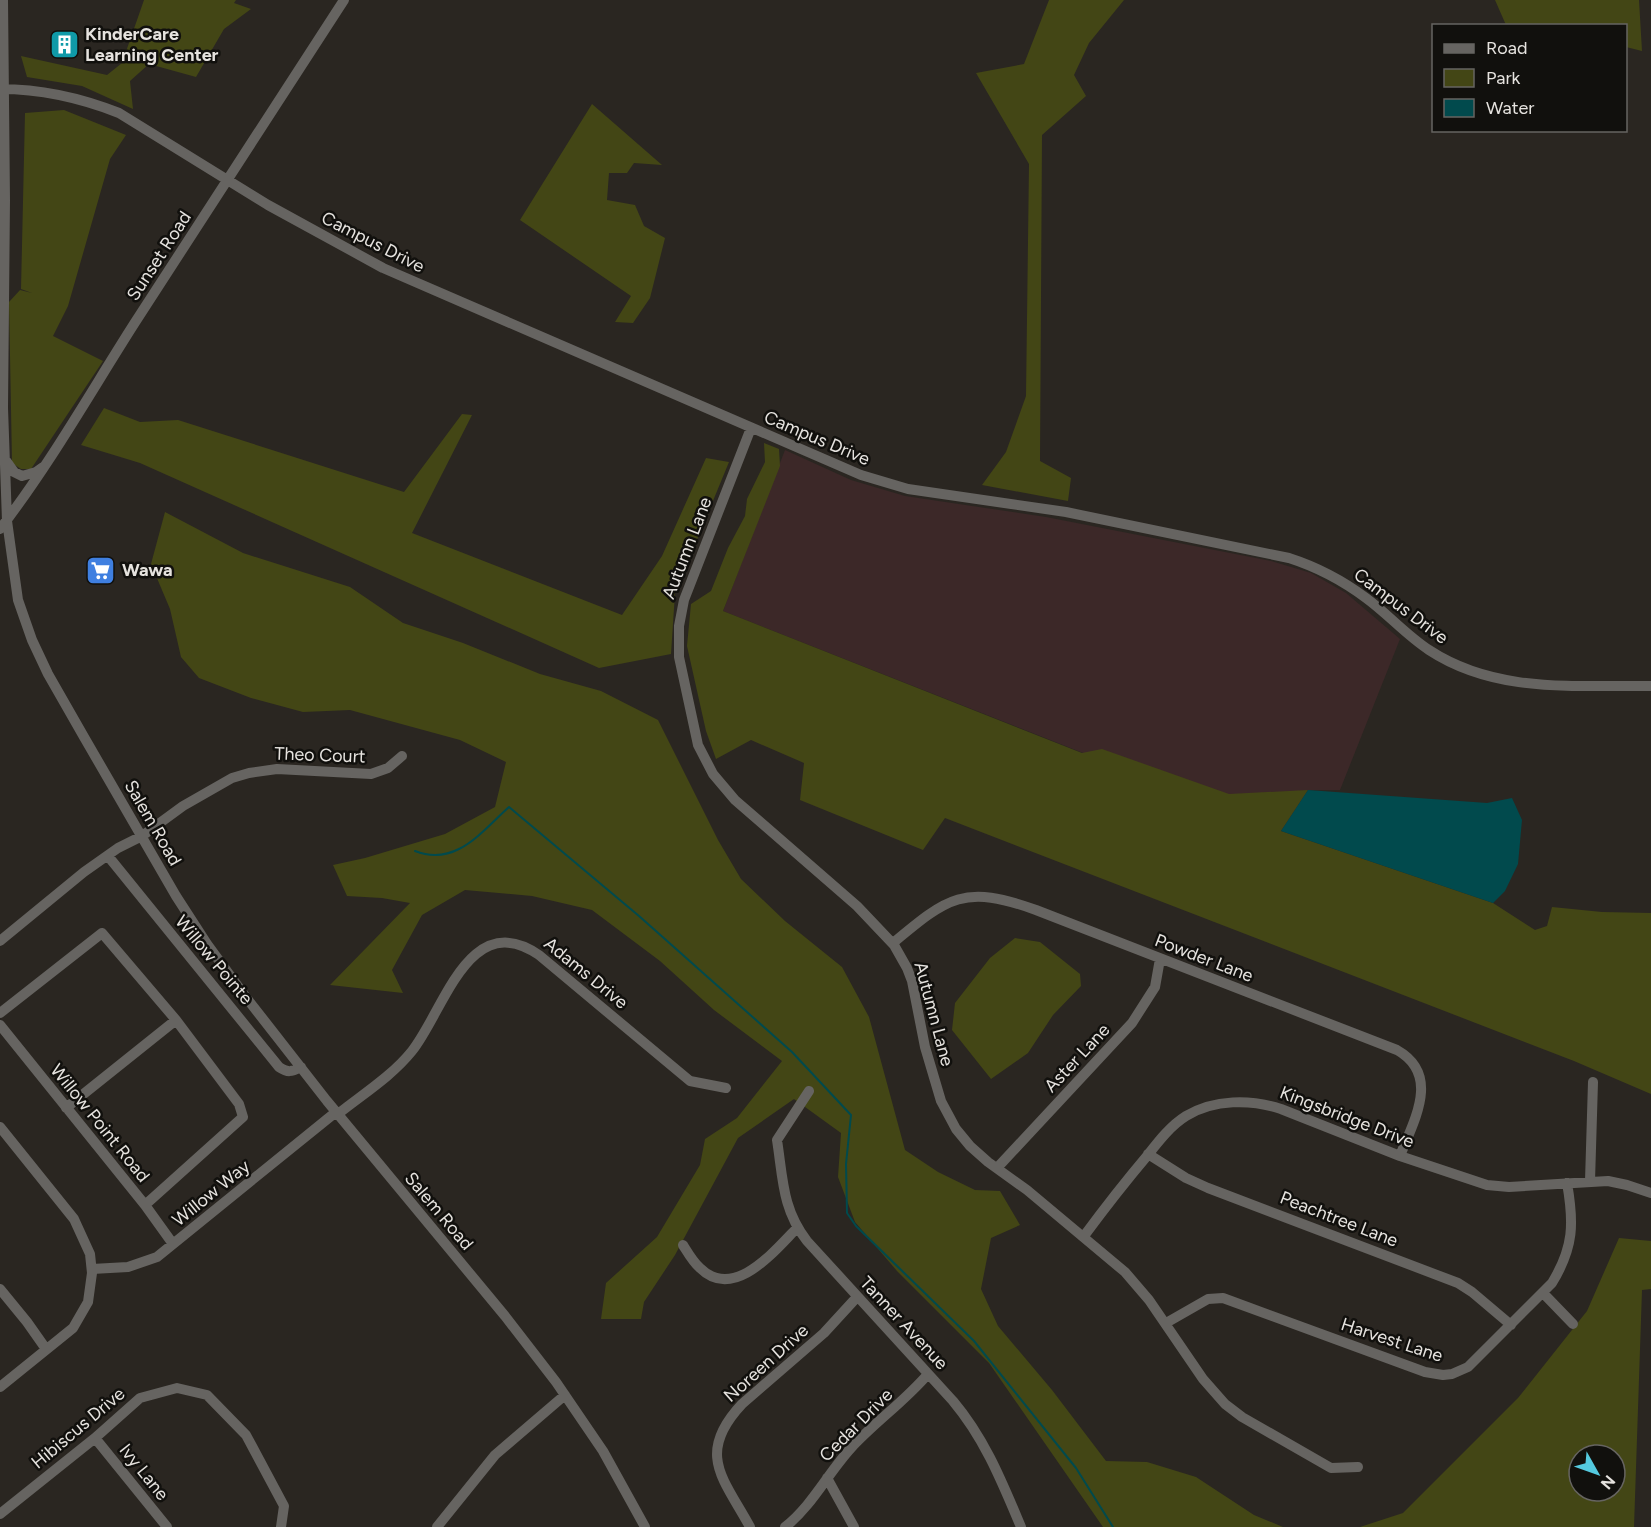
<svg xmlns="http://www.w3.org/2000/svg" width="1651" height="1527" font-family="Figtree,sans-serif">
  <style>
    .industrial { fill: #3c2828 }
    .green { fill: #434615; fill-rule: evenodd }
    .water { fill: #014a4d }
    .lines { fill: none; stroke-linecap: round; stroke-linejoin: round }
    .stream { stroke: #014a4d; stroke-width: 2 }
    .minor { stroke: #666461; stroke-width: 10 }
    .labels { text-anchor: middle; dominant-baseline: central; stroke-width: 5; stroke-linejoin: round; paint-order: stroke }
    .poi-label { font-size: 18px; font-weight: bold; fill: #e6e3df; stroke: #11100d; text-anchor: start }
    .street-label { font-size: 18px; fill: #e6e3df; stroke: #11100d }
  </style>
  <rect width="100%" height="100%" fill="#2a2621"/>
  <!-- industrial -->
  <path class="industrial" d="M785,450L851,480L905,496L1046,517L1271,561L1311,573L1346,593L1400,639L1340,790H1308L1281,831L723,611Z"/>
  <!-- green -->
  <path class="green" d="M144,0H236L234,3L251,9L224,29L196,77L149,64L130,81L133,109L82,86L27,77L21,56L107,75L122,63Z
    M1049,0H1124L1089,43L1074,75L1086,96L1042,135L1040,461L1071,478L1068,501L982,485L1006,452L1026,396L1029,164L976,73L1024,64Z
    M1495,0H1639L1642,51L1626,47V26L1506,25Z
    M592,104L662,165L634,163L627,173H609L607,200L635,205L644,226L665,238L650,298L633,323L615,322L631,296L520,220Z
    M64,110L126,135L110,159L68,306L53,336L103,361L31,469H21L12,463L9,302L20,290L32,293L21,289L25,113Z
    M104,408L140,422L178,420L404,492L462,414L472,415L412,533L622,615L662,556L706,458L729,462L675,593L671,654L599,668L140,463L81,445Z
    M764,443L779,449L780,466L723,611L1082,753L1102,749L1229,794L1308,790L1281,831L1493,903L1535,930L1547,926L1552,907L1602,912L1651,913V1094L1574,1061L945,818L923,850L800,800L804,763L751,740L716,759L706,731L687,646L691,604L711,591L728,548L745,516L747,499L765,462Z
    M165,512L243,553L350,587L403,623L463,643L540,674L601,691L658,720L718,840L741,879L785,921L842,967L869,1017L905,1150L938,1172L975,1190L1000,1191L1020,1225L991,1238L981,1289L998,1326L1052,1390L1106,1461L1147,1462L1196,1477L1254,1515L1283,1527H1103L989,1363L897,1271L855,1222L838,1177L841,1133L794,1099L738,1138L675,1255L644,1302L641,1319H601L606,1283L657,1237L700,1165L705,1139L737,1118L782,1061L714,1010L660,961L592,910L532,896L465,890L422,915L392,970L403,993L330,985L410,903L382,898L347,896L333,865L365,858L445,834L495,807L506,762L460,740L350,710L303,712L251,698L199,678L181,657L170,609L151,564Z
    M1015,938L1040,942L1080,974L1081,986L1053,1015L1028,1053L991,1079L952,1030L955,1003L990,958Z
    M1619,1238L1651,1241V1289L1642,1290L1634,1527H1360L1403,1513L1518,1398L1587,1311ZM1579,1455H1615V1491H1579Z"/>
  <!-- water -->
  <path class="water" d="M1308,790L1487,803L1512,798L1522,820L1518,864L1505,891L1493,903L1281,831Z"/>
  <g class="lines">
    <!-- stream -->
    <path class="stream" d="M415,851C456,867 481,832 509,807L639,916L792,1052L851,1115L846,1164L847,1213L856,1226L974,1341L1076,1468L1113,1527"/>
    <!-- minor -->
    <path class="minor" d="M3,0L5,200L3,408L7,521L18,600L32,640L48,674L84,737L176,896L207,944L245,996L327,1101L505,1316L556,1382L603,1451L645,1527
      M0,89C41,89 81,98 119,113L268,205L383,268L861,475L908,489L1066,512L1289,558C1317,567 1342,580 1366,598C1388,614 1406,635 1429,650C1496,694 1575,685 1651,686
      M751,428L684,600L679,626V657L698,745L713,774L735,800L857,906L894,945L907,968L912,981L925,1047L941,1101L956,1129L970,1146L988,1162L1027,1190L1125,1272L1149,1300L1203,1379L1225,1404L1242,1417L1331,1468L1358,1467
      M4,458L14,472L22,476L36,472L43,467
      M0,529C50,464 90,393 134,324C204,216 274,108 344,0
      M108,856L279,1067C288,1073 291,1072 301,1067
      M0,941L84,872L118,848L142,836L183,806L232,778L249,773L277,769L371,774L388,768L402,756
      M893,943C948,897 964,884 1036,910L1397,1050C1441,1075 1414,1120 1400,1156
      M0,1013L102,933L176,1020L239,1104L243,1117L145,1205
      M0,1025L145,1205L173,1244
      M809,1091L777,1140C783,1178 782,1209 807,1241L953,1401C985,1439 1002,1482 1021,1527
      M66,1108L176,1020
      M338,1114C363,1094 392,1076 412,1051C444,1011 469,907 539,955L690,1081L726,1088
      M0,1127L74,1219L90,1254L92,1273L88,1302L73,1328L0,1387
      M1148,1154L1186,1178L1208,1188L1458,1283L1472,1292L1511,1325
      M997,1168L1132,1023L1155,987L1160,959
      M1590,1181L1593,1082
      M1084,1236C1104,1209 1125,1182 1147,1156C1158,1142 1170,1126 1186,1116C1214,1099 1251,1099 1281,1109L1400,1156L1487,1185L1509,1187L1608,1181L1627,1185L1651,1193
      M683,1245C688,1253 693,1262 700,1268C734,1302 775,1250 797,1228
      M92,1269L128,1267L157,1257L336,1112
      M0,1289L27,1322L46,1349
      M1543,1293L1573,1324
      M1166,1323L1208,1299L1223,1298L1425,1372L1443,1375L1452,1374L1468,1367L1552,1283C1574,1247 1574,1223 1567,1183
      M95,1438L167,1527
      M827,1478L854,1527
      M0,1514L95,1438L140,1398L177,1388L207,1395L246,1435L284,1506L281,1527
      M437,1527L495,1455L565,1395
      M750,1527C724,1479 695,1454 742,1404L824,1333L857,1297
      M785,1527C812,1506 828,1473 851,1448C875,1422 905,1401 928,1374"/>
  </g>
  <!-- icons -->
  <defs>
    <symbol id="building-square" viewBox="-11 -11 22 22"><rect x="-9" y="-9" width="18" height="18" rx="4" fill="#0f9aa8" stroke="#11100d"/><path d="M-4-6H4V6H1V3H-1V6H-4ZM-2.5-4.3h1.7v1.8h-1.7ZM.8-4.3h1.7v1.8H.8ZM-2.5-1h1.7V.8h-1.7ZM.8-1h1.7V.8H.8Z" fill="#fff"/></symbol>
    <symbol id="supermarket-square" viewBox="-11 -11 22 22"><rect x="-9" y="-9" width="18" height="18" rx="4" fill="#3f7fe0" stroke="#11100d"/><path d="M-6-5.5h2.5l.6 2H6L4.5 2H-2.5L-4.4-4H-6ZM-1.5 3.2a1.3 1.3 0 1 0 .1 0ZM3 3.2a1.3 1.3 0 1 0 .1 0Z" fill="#fff"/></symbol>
  </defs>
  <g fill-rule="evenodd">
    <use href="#building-square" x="48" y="28" width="33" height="33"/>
    <use href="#supermarket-square" x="84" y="554" width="33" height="33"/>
  </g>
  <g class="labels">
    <!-- poi labels -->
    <g class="poi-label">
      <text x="85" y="34">KinderCare<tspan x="85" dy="21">Learning Center</tspan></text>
      <text x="122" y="570">Wawa</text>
    </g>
    <!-- street labels -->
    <g class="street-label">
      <text transform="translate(373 242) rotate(27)">Campus Drive</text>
      <text transform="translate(159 256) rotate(-57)">Sunset Road</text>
      <text transform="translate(817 438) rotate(23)">Campus Drive</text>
      <text transform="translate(687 548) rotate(-69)">Autumn Lane</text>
      <text transform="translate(1401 606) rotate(37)">Campus Drive</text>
      <text transform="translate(320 755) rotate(2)">Theo Court</text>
      <text transform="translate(153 823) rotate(60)">Salem Road</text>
      <text transform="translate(1204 958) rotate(21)">Powder Lane</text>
      <text transform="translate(214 960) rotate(50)">Willow Pointe</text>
      <text transform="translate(586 973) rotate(39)">Adams Drive</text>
      <text transform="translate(934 1014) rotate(75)">Autumn Lane</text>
      <text transform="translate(1077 1058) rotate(-47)">Aster Lane</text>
      <text transform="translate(1347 1117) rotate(21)">Kingsbridge Drive</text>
      <text transform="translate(100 1123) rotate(51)">Willow Point Road</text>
      <text transform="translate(211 1193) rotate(-39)">Willow Way</text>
      <text transform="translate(439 1211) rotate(50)">Salem Road</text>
      <text transform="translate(1339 1219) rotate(21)">Peachtree Lane</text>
      <text transform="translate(904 1323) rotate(47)">Tanner Avenue</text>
      <text transform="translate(1392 1340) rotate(18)">Harvest Lane</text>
      <text transform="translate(766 1363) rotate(-42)">Noreen Drive</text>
      <text transform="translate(856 1425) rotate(-45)">Cedar Drive</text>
      <text transform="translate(78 1428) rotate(-40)">Hibiscus Drive</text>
      <text transform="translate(144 1472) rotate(51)">Ivy Lane</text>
    </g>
  </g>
  <!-- legend -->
  <rect x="1432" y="24" width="195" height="108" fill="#11100d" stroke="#666461" stroke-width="1.5"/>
  <rect x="1444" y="44" width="30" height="9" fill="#666461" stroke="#666461" stroke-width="1.5"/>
  <text x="1486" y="54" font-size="18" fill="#e6e3df">Road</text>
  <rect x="1444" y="69" width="30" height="18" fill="#434615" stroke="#666461" stroke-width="1.5"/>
  <text x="1486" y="84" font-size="18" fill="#e6e3df">Park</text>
  <rect x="1444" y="99" width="30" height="18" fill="#014a4d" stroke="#666461" stroke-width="1.5"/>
  <text x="1486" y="114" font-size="18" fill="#e6e3df">Water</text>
  <!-- north arrow -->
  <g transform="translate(1597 1473) rotate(130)"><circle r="28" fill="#11100d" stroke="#666461" stroke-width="1.5"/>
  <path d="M0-4.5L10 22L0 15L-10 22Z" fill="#55cadf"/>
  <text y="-9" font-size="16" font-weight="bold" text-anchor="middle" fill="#e6e3df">N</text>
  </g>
</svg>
